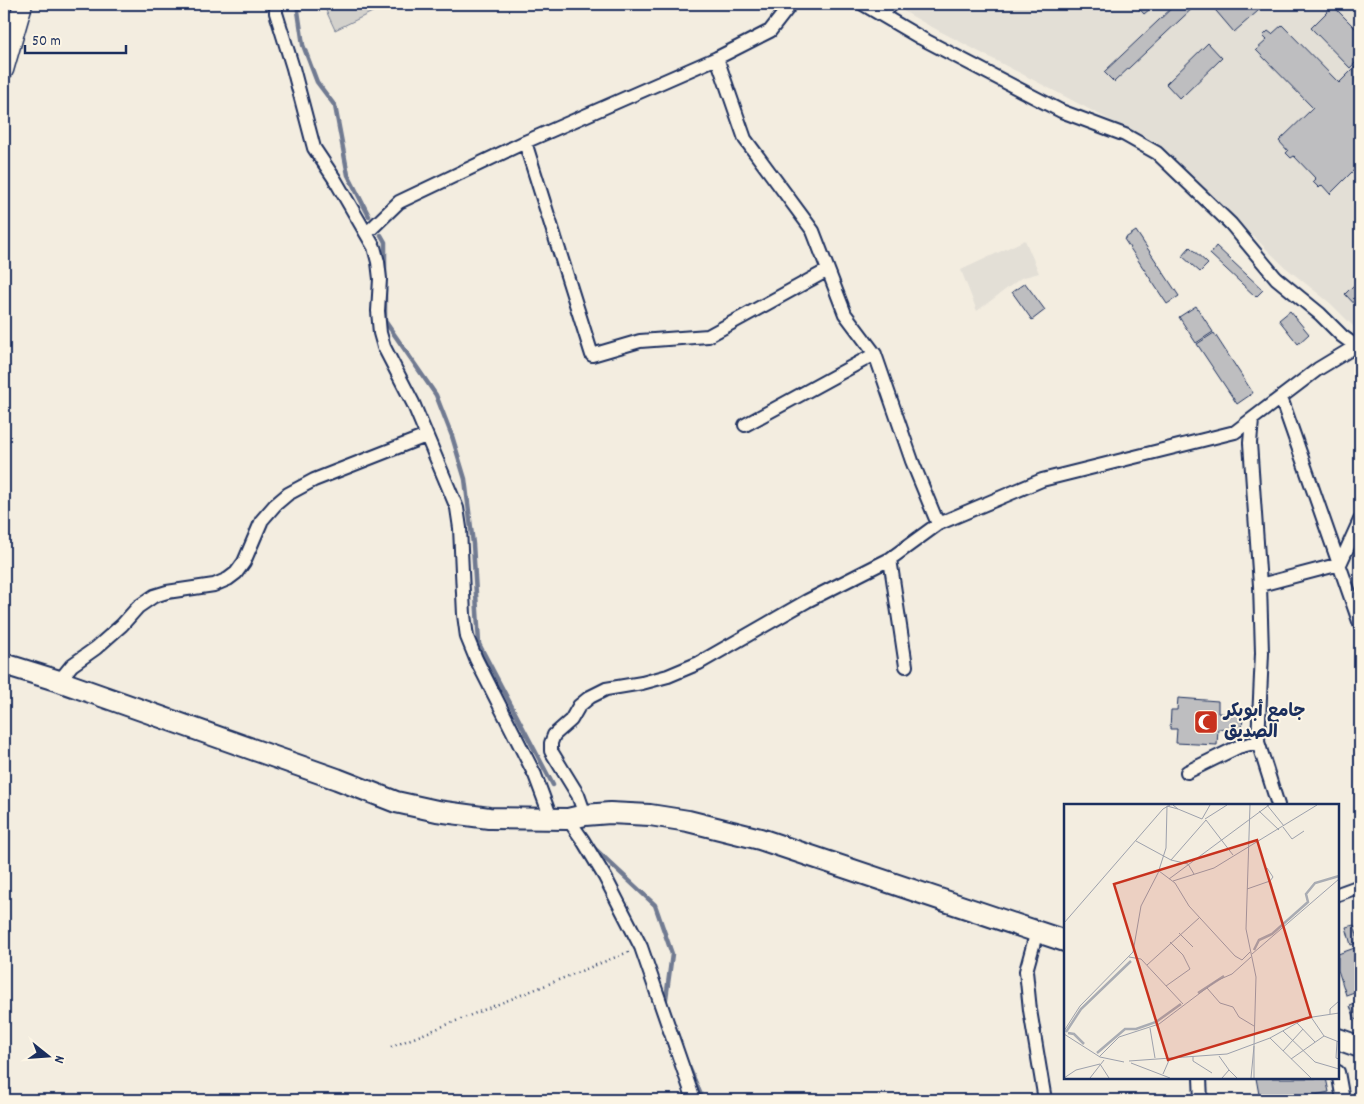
<svg xmlns="http://www.w3.org/2000/svg" width="1364" height="1104" font-family="Dekko,'Playpen Sans Arabic',sans-serif">
  <style>
    .built { fill: #e3dfd6 }
    .green { fill: #d3d1cc; stroke: #778095 }
    .lines { fill: none; stroke-linecap: round; stroke-linejoin: round }
    .stream { stroke: #707a91; stroke-width: 4.5 }
    .building { fill: #bebec0; stroke: #1b2f5e }
    .lane-casing { stroke: #1b2f5e; stroke-width: 10 }
    .street-casing { stroke: #1b2f5e; stroke-width: 16 }
    .secondary-casing { stroke: #1b2f5e; stroke-width: 21 }
    .primary-casing { stroke: #1b2f5e; stroke-width: 24 }
    .path { stroke: #1b2f5e; stroke-width: 2.5; stroke-dasharray: 1 4; stroke-linecap: butt }
    .lane { stroke: #fcf5e5; stroke-width: 6 }
    .street { stroke: #fcf5e5; stroke-width: 12 }
    .secondary { stroke: #fcf5e5; stroke-width: 18 }
    .primary { stroke: #fcf5e5; stroke-width: 20 }
    .labels { text-anchor: middle; dominant-baseline: central; stroke-width: 4; stroke-linejoin: round; paint-order: stroke }
    .poi-label { font-size: 18px; font-weight: bold; fill: #1b2f5e; stroke: #fcf5e5; text-anchor: start }
    .inset-river { fill: none; stroke: #a9acb3; stroke-width: 2.5 }
    .inset-road { fill: none; stroke: #9da1ac; stroke-width: 1 }
    .view { fill: #c8321e; fill-opacity: 0.15; stroke: #c8321e; stroke-width: 2.5 }
    .inset-edge { fill: none; stroke: #1b2f5e; stroke-width: 2.5 }
  </style>
  <rect width="100%" height="100%" fill="#f3ede0"/>
  <filter id="ink" filterUnits="userSpaceOnUse"><feTurbulence type="fractalNoise" baseFrequency=".02" numOctaves="2"/><feDisplacementMap in="SourceGraphic" scale="10" xChannelSelector="R" yChannelSelector="G"/><feConvolveMatrix kernelMatrix="1 2 1 2 8 2 1 2 1" color-interpolation-filters="sRGB"/></filter>
  <g filter="url(#ink)">
    <!-- built -->
    <path class="built" d="M891,4H1360V333L1330,303L1285,267L1156,142L1127,129L928,25Z
      M1025,240L1039,273L1021,278L977,311L961,270Z"/>
    <!-- green -->
    <path class="green" d="M323,4H389L335,30Z"/>
    <g class="lines">
      <!-- stream -->
      <path class="stream" d="M297,4L303,45L317,82L335,106L348,175L369,216
        M381,235L385,242V321L436,395L452,436L465,479L473,544L479,644L553,785
        M593,847L655,905L672,954L665,1006
        M689,1067L703,1100"/>
    </g>
    <!-- building -->
    <path class="building" d="M1135,4H1156L1144,14Z
      M1176,4H1197L1114,82L1104,72Z
      M1212,4H1266L1234,32L1211,5Z
      M1333,6L1360,33V58L1350,68L1311,28Z
      M1282,25L1339,83L1360,62V164L1330,194L1322,185L1319,188L1313,182L1316,179L1294,156L1291,158L1286,153L1288,151L1279,141L1313,108L1256,50L1267,40L1263,36L1268,31L1272,34Z
      M1208,43L1222,58L1180,99L1166,84Z
      M1136,231L1179,296L1167,304L1124,239Z
      M1216,246L1263,290L1256,297L1210,254Z
      M1190,247L1208,264L1200,272L1182,256Z
      M1360,279V310L1345,294Z
      M1025,283L1045,310L1032,320L1012,292Z
      M1196,306L1213,332L1196,343L1179,317Z
      M1290,311L1309,334L1298,344L1279,320Z
      M1214,333L1253,393L1237,404L1197,344Z
      M1178,698L1218,701V713L1243,715L1242,731L1218,729L1217,745L1176,743L1177,729H1170L1171,710H1177Z
      M1360,852V865L1358,866L1354,854Z
      M1354,925L1359,942L1351,945L1346,927Z
      M1360,946V990L1346,995L1338,970V954Z
      M1360,1002V1021L1355,1019L1350,1006Z
      M1256,1078H1326L1329,1092L1292,1100H1260Z"/>
    <g class="lines">
      <defs>
        <path id="lane" d="M884,16L897,4"/>
        <path id="street" d="M276,4V13L293,68L314,148L334,178L374,247L378,262L380,279L378,311L380,333L384,347L413,403L457,508L460,528L464,615L467,637L476,659L535,775L551,818
          M863,4L921,38L1061,111L1125,135L1157,153L1231,224L1276,278L1320,314L1342,336L1360,349
          M4,13L18,23
          M717,58L745,139L813,231L845,314L875,354L912,461L938,524
          M525,142L592,355L640,341L708,336L828,270
          M367,233L399,202L525,142L717,58L770,31L791,4
          M1281,398L1360,624
          M1252,420L1250,443L1260,585L1262,653L1258,742L1278,805
          M745,425L875,354
          M890,559L906,666
          M1260,585L1340,564L1360,520
          M59,681L72,665L96,648L122,625L138,607L154,596L167,592L214,585L228,579L236,573L244,562L262,520L275,505L288,494L314,480L426,436
          M1187,772L1238,747L1258,742
          M585,815L578,795L551,751V743L554,735L571,720L579,706L590,697L606,689L642,683L668,676L699,663L807,601L890,559L938,524L1042,480L1235,432L1318,369L1356,346
          M568,819L582,839L605,877L641,947L694,1100
          M1338,894L1360,886
          M1037,931L1026,971L1030,1010L1045,1100
          M1338,1072L1343,1100
          M1200,1078L1201,1100"/>
        <path id="secondary" d="M4,70L23,4"/>
        <path id="primary" d="M4,664L59,681L337,779L396,802L437,811L489,818L568,819L585,815L610,813L650,815L688,821L760,839L1065,941
          M1338,1039L1360,1047"/>
      </defs>
      <!-- lane casing -->
      <use href="#lane" class="lane-casing"/>
      <!-- street casing -->
      <use href="#street" class="street-casing"/>
      <!-- secondary casing -->
      <use href="#secondary" class="secondary-casing"/>
      <!-- primary casing -->
      <use href="#primary" class="primary-casing"/>
      <!-- path -->
      <path class="path" d="M391,1047L631,951"/>
      <!-- lane -->
      <use href="#lane" class="lane"/>
      <!-- street -->
      <use href="#street" class="street"/>
      <!-- secondary -->
      <use href="#secondary" class="secondary"/>
      <!-- primary -->
      <use href="#primary" class="primary"/>
    </g>
  </g>
  <!-- icons -->
  <defs>
    <symbol id="mosque-square" viewBox="-11 -11 22 22"><rect x="-9" y="-9" width="18" height="18" rx="4" fill="#c8321e" stroke="#fcf5e5"/><path d="M3.5-4.9A6 6 0 1 0 3.5 4.9A5 5 0 1 1 3.5-4.9Z" fill="#fff"/></symbol>
  </defs>
  <g fill-rule="evenodd">
    <use href="#mosque-square" x="1192" y="708" width="28" height="28"/>
  </g>
  <g class="labels">
    <!-- poi labels -->
    <g class="poi-label">
      <text x="1224" y="712">جامع أبوبكر<tspan x="1224" dy="21">الصديق</tspan></text>
    </g>
  </g>
  <!-- overview -->
  <g transform="translate(1064 804)">
    <rect width="275" height="275" fill="#f3ede0"/>
    <path class="inset-river" d="M190,146L195,136L208,130L244,98L242,90L251,79L275,72M134,189L160,172M2,228L17,205L67,157M4,229L10,230L20,240M33,249L61,225H72L92,218L117,200"/>
    <path class="inset-road" d="M186,1L182,125L192,173L190,242M203,1L220,22M103,2L114,5L109,1M114,5L138,15L146,1M195,7L215,26M141,15L163,1M219,23L228,35L240,27M72,37L107,56L124,60L130,70M107,56L142,16L169,51M95,67L111,79L125,102L171,152L178,156L186,148M105,75L205,1M109,77L150,64L253,1M183,85L206,77L209,73L203,64M0,119L99,5L106,1M115,129L129,143M188,150L275,75M65,153L77,155L119,200M83,161L135,114M102,182L126,165L119,151L106,138M143,184L156,199L169,203L175,213L190,222M266,210V205L275,197M247,213L260,232L275,238M233,219L251,238M86,224L91,254M0,227L16,202L69,148L77,102L94,69L102,44L103,2M219,227L251,258L275,265M0,230L36,253L60,258M206,234L247,274M273,237L272,254L275,255M219,247L239,225M155,252L165,266M35,253L55,233L95,220L152,177L168,170L187,153M129,253V257L148,269M227,255L260,232M65,257L163,250L206,234L242,214L275,209M67,259L106,274M99,270L106,254M0,274L12,266L36,260L45,274M26,274L40,256M158,274L165,266L173,274M187,274L190,242V274"/>
    <path class="view" d="M193,36L247,213L104,256L50,80Z"/>
    <rect width="275" height="275" class="inset-edge"/>
  </g>
  <!-- margin -->
  <rect width="1364" height="1104" fill="none" stroke="#fcf5e5" stroke-width="20"/>
  <rect x="10" y="10" width="1344" height="1084" fill="none" stroke="#1b2f5e" stroke-width="2" filter="url(#ink)"/>
  <!-- north arrow -->
  <g transform="translate(48 1056) rotate(107)" stroke="#fcf5e5" stroke-width="4" paint-order="stroke">
  <path d="M0-4L9 19L0 12L-9 19Z" fill="#1b2f5e"/>
  <text y="-8" font-size="14" font-weight="bold" text-anchor="middle" fill="#1b2f5e">N</text>
  </g>
  <!-- scale -->
  <path d="M25 45v8h101v-8" fill="none" stroke="#1b2f5e" stroke-width="2.5"/>
  <text x="32" y="45" font-size="15" fill="#1b2f5e" stroke="#fcf5e5" stroke-width="4" paint-order="stroke">50 m</text>
</svg>
